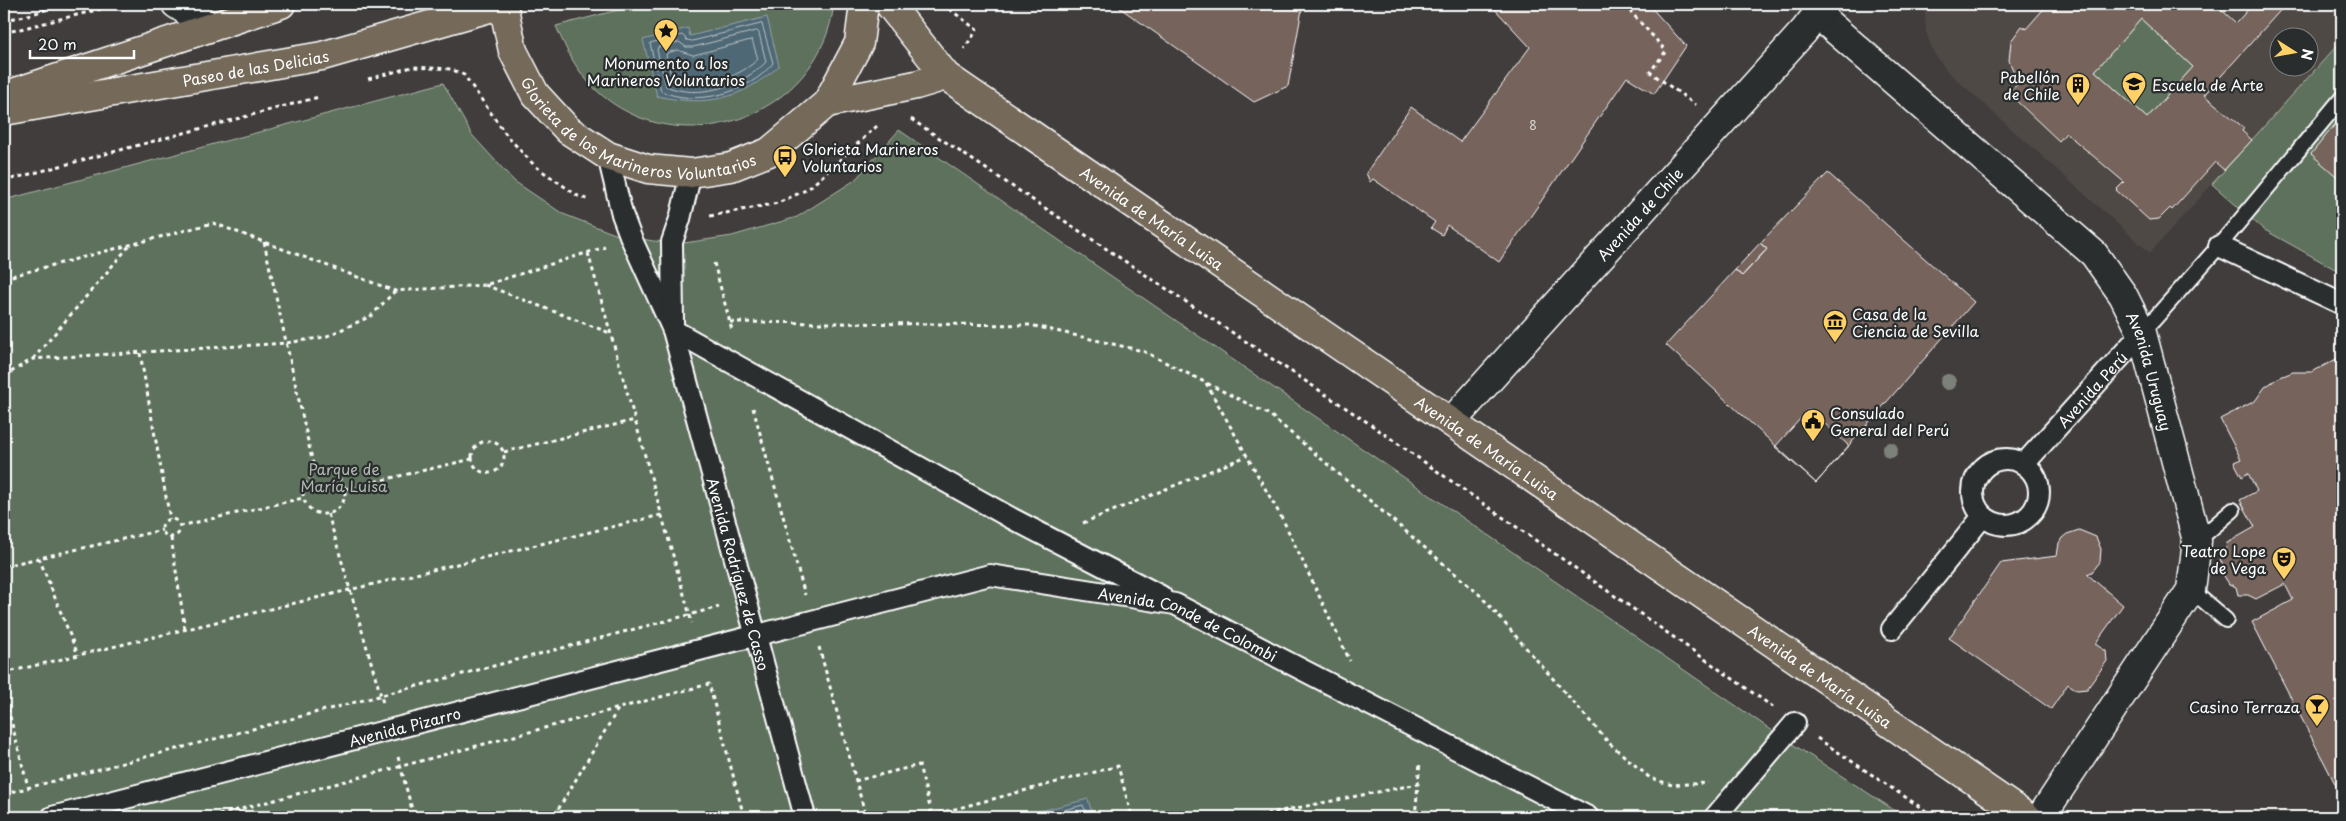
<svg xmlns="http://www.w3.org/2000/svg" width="2346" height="821" font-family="'Playpen Sans',sans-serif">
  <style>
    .built { fill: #504845; fill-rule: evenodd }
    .green { fill: #5d715b; stroke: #aeb8ad }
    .water { fill: #4f6874; stroke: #95a4ac }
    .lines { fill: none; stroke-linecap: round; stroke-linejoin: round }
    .shore { stroke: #b9c3c7; stroke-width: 1 }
    .building { fill: #74635b; stroke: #fff; fill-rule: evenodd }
    .service-casing { stroke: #fff; stroke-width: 18 }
    .pedestrian-casing { stroke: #fff; stroke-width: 24 }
    .minor-casing { stroke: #fff; stroke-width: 31 }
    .primary-casing { stroke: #fff; stroke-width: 31 }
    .path { stroke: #fff; stroke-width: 3; stroke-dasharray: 4 4; stroke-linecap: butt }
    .service { stroke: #2a2d2e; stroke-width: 14 }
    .pedestrian { stroke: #2a2d2e; stroke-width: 20 }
    .minor { stroke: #2a2d2e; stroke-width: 28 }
    .primary { stroke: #746a5a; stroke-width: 28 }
    .tree { fill: #7c817a }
    .labels { text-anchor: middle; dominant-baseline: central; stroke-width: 4.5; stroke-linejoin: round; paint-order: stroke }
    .number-label { font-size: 12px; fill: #dcd8d6 }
    .poi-label { font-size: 15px; fill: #fff; stroke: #2a2d2e; text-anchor: start }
    .street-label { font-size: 15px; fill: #fff; stroke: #2a2d2e }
    .park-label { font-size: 15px; fill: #aeb8ad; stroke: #2a2d2e }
  </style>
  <rect width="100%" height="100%" fill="#403d3c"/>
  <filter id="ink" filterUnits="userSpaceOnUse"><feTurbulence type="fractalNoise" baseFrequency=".02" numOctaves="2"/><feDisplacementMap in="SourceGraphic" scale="10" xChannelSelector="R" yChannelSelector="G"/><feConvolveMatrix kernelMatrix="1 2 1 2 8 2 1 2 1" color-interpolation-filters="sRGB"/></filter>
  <g filter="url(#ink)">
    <!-- built -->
    <path class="built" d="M1924,4H2342V40L2150,253L1947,71L1934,53L1926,32ZM2278,38H2308V68H2278Z"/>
    <!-- green -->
    <path class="green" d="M641,4H834C820,117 679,167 596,90C577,72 566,50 556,26Z
      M2141,19L2193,67L2147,118L2095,71Z
      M2342,40V273L2263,229L2212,184Z
      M443,83L472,135L514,181L563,214L615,234L653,241L684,243L732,236L797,217L855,180L899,130L1783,738L1905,817H4V200Z"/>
    <!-- water -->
    <path class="water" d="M767,17L779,66C740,100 707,107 657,96L643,40L688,28L690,36Z
      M1088,799L1093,817H1017Z"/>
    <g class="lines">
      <!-- shore -->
      <path class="shore" d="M762,24L773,63C750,93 695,107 661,91L650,43L682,35L687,40L692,41Z
        M757,31L759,33L766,62C743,86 697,100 666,86L657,50L658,47L679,42L686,47H693Z
        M752,40L758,59C739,78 697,92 672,80L666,55L667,53L677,50L693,55Z
        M1037,817L1083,805L1088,817"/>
    </g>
    <!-- building -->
    <path class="building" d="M1121,4H1303L1288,86L1254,102L1120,8Z
      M1490,4H1648L1686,46L1654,94L1627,77L1499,262L1447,225L1442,235L1431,228L1435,222L1373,179L1370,182L1366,173L1411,107L1460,142L1530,47Z
      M2048,4H2215L2236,23L2253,4H2286L2204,95L2244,128L2242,131L2252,140L2224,170L2215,162L2172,210L2170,208L2159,219L2149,220L2116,190L2124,182L2066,133L2059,141L2008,93L2022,80L2014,72L2009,61L2011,41L2022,26L2026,29ZM2141,19L2193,67L2147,118L2095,71Z
      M2342,116V181L2311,154Z
      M1828,173L1974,302L1816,483L1666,345L1735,270L1742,276L1767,249L1760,243Z
      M1760,243L1767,249L1742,276L1735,270Z
      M2342,356V797L2252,622L2293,600L2285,584L2256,599L2248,595H2238L2236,587L2229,584L2224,576V567L2220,560L2225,552L2227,543L2255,527L2240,500L2257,491L2248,473L2242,477L2234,462L2241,459L2220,419L2255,401L2265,387L2278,378L2293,372H2312Z
      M1809,409L1849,446L1816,483L1775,447Z
      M2079,530L2096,537L2101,549L2100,562L2092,572L2087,574L2123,605L2095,644L2106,651L2107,661L2087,689L2077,690L2068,684L2051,709L1949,638L2001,563L2057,556L2059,543L2062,538L2067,534Z"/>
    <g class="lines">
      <defs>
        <path id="service" d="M2142,333L2219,246L2342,98
          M2197,541L2233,510
          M2191,590L2226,620"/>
        <g id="pedestrian">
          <path id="s1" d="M608,156L622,214L631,238L673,330L805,817"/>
          <path d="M2219,246L2342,304"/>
          <path d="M673,323L672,242L680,219L691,173"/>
          <path d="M673,330L1011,518L1161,596"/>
          <circle cx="2006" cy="492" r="33"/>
          <path id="s2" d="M2024,464L2142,333"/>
          <path d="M1892,629L1983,516"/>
          <path id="s3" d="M52,817L990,575L1175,604L1588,817"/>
          <path d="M1715,817L1795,723"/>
        </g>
        <g id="minor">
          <path d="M176,4L211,27"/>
          <path id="s4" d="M1817,14L2094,254L2123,295L2142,333L2197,541L2191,590L2041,817"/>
          <path id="s5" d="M1451,422L1804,31L1825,4"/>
        </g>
        <g id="primary">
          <path id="s6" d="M503,4L513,51L535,94L568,130L608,156L648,169L691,173L731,167L769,152L827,103L859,43L864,4"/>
          <path id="s7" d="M889,4L946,76L2027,817"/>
          <path d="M4,96L281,4"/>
          <path d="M827,103L916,85L946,76"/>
          <path id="s8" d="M4,111L322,56L503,4"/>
        </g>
      </defs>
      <!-- service casing -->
      <use href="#service" class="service-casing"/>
      <!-- pedestrian casing -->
      <use href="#pedestrian" class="pedestrian-casing"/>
      <!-- minor casing -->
      <use href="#minor" class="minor-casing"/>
      <!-- primary casing -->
      <use href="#primary" class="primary-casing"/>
      <!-- path -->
      <path class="path" d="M943,4L977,30L964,49
        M1624,4L1666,51L1650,72L1696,105
        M4,20L25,16L65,4
        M4,33L121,4
        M368,79L412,67L451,69L464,75L508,137L535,166L578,196L589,200
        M911,119L1370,424L1773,707
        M4,181L319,97
        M710,216L778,203L808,189L877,126
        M264,242L315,473
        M588,253L692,623
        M714,263L732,330
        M4,278L213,223L395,291L485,285L605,247
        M485,285L610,333
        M730,322L1030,325L1143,351L1270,415L1480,595L1609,743L1650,778L1672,785L1708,783
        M140,353L170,519
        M33,359L130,245
        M4,376L33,359L286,343L325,337L371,316L395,291
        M1206,383L1284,522L1350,661
        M753,408L805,595
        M472 457a16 16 0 1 1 32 0a16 16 0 1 1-32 0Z
        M504,452L635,420
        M303 493a21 21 0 1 1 42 0a21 21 0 1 1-42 0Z
        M344,489L472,459
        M328,514L383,703
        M162 528a9 9 0 1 1 18 0a9 9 0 1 1-18 0Z
        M1083,523L1247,456
        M180,526L303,498
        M171,538L185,629
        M39,558L78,655
        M4,566L162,530
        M819,647L866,817
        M4,673L661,515
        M4,693L28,787
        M1817,738L1935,817
        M398,757L414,817
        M855,781L919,765L932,815
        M4,794L719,607
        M1284,811L1285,817
        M211,817L709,684L744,817
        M557,817L559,808L618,709
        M932,817V815L1118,766L1132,817
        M1251,817L1418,784
        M1415,817L1420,762"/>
      <!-- service -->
      <use href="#service" class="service"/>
      <!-- pedestrian -->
      <use href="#pedestrian" class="pedestrian"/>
      <!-- minor -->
      <use href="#minor" class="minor"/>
      <!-- primary -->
      <use href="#primary" class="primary"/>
    </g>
    <!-- trees -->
    <g class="tree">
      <circle cx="1948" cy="382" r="8"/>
      <circle cx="1890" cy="450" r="8"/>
    </g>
  </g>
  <!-- icons -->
  <defs>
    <symbol id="sight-pin" viewBox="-11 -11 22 30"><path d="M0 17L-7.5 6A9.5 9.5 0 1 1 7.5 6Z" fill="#ffd166" stroke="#2a2d2e"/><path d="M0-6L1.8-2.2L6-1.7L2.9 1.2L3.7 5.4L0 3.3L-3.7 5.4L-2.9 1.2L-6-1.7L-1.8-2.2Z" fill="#111"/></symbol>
    <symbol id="university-pin" viewBox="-11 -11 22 30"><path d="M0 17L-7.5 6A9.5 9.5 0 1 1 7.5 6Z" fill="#ffd166" stroke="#2a2d2e"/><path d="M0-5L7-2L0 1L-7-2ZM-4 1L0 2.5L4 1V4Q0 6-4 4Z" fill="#111"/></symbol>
    <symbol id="building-pin" viewBox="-11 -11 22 30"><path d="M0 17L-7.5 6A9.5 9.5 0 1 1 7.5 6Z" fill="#ffd166" stroke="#2a2d2e"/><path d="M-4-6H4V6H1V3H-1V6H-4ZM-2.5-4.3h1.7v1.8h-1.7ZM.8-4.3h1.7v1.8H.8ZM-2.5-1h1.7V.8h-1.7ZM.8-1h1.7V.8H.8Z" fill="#111"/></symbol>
    <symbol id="bus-pin" viewBox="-11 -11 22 30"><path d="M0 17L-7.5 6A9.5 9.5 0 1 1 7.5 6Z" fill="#ffd166" stroke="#2a2d2e"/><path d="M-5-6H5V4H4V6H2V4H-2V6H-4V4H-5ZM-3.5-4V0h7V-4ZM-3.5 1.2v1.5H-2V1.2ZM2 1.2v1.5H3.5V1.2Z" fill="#111"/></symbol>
    <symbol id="museum-pin" viewBox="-11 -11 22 30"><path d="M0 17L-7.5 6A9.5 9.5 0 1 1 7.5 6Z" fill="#ffd166" stroke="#2a2d2e"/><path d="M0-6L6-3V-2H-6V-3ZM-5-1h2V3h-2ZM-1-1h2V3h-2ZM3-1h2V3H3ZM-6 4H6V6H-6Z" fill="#111"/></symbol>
    <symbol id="civic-pin" viewBox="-11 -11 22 30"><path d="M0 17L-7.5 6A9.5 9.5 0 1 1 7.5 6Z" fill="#ffd166" stroke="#2a2d2e"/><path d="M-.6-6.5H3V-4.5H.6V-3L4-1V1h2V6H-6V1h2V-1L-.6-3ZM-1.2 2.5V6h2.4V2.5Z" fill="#111"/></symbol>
    <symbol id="theatre-pin" viewBox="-11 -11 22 30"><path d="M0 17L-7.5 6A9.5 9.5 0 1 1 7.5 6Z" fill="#ffd166" stroke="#2a2d2e"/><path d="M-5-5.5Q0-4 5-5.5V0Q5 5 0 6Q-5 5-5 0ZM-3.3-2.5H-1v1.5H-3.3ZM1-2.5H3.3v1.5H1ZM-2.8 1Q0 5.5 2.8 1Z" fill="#111"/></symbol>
    <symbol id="bar-pin" viewBox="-11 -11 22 30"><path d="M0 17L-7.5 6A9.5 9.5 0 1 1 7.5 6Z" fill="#ffd166" stroke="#2a2d2e"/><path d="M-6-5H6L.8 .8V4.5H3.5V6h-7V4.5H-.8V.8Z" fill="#111"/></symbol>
  </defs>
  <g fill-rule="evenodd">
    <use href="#sight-pin" x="652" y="17" width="28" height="38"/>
    <use href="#university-pin" x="2120" y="70" width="28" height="38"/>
    <use href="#building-pin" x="2064" y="71" width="28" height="38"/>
    <use href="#bus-pin" x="771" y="143" width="28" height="38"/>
    <use href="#museum-pin" x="1821" y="308" width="28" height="38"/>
    <use href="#civic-pin" x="1799" y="407" width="28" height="38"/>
    <use href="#theatre-pin" x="2270" y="545" width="28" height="38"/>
    <use href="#bar-pin" x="2303" y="692" width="28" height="38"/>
  </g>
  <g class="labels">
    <!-- number labels -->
    <g class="number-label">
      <text x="1533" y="125">8</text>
    </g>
    <!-- poi labels -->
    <g class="poi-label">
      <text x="666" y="62" text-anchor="middle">Monumento a los<tspan x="666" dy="17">Marineros Voluntarios</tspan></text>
      <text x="2060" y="76" text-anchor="end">Pabellón<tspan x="2060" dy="17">de Chile</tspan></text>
      <text x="2152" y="84">Escuela de Arte</text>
      <text x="802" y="148">Glorieta Marineros<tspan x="802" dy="17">Voluntarios</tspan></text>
      <text x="1852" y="313">Casa de la<tspan x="1852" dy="17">Ciencia de Sevilla</tspan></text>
      <text x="1830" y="412">Consulado<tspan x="1830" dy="17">General del Perú</tspan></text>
      <text x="2266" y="550" text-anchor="end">Teatro Lope<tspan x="2266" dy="17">de Vega</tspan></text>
      <text x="2300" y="706" text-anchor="end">Casino Terraza</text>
    </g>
    <!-- street labels -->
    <g class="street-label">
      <text stroke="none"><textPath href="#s8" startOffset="255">Paseo de las Delicias</textPath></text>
      <text stroke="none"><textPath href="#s6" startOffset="211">Glorieta de los Marineros Voluntarios</textPath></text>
      <text stroke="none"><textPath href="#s5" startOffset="281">Avenida de Chile</textPath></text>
      <text stroke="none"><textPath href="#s7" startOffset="342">Avenida de María Luisa</textPath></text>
      <text stroke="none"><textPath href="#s4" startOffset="498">Avenida Uruguay</textPath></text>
      <text stroke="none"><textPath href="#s2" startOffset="101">Avenida Perú</textPath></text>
      <text stroke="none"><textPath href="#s7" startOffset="748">Avenida de María Luisa</textPath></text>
      <text stroke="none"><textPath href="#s1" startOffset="439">Avenida Rodríguez de Casso</textPath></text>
      <text stroke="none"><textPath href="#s3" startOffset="1174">Avenida Conde de Colombi</textPath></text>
      <text stroke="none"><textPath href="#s7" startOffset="1152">Avenida de María Luisa</textPath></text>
      <text stroke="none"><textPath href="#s3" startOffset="364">Avenida Pizarro</textPath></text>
    </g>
    <!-- park labels -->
    <g class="park-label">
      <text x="344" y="468">Parque de<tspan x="344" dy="17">María Luisa</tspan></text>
    </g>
  </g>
  <!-- margin -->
  <rect width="2346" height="821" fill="none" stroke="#2a2d2e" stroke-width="20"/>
  <rect x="10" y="10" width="2326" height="801" fill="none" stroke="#fff" stroke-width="2" filter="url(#ink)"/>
  <!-- north arrow -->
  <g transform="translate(2294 52) rotate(101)"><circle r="24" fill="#2a2d2e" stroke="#7f8182"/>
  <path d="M0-4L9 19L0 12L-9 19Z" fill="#ffd166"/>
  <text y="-8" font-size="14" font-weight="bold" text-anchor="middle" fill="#ffffff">N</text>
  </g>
  <!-- scale -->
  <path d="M30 50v8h104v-8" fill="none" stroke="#ffffff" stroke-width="2.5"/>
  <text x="38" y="50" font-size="15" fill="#ffffff" stroke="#2a2d2e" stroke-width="4" paint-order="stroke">20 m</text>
</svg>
